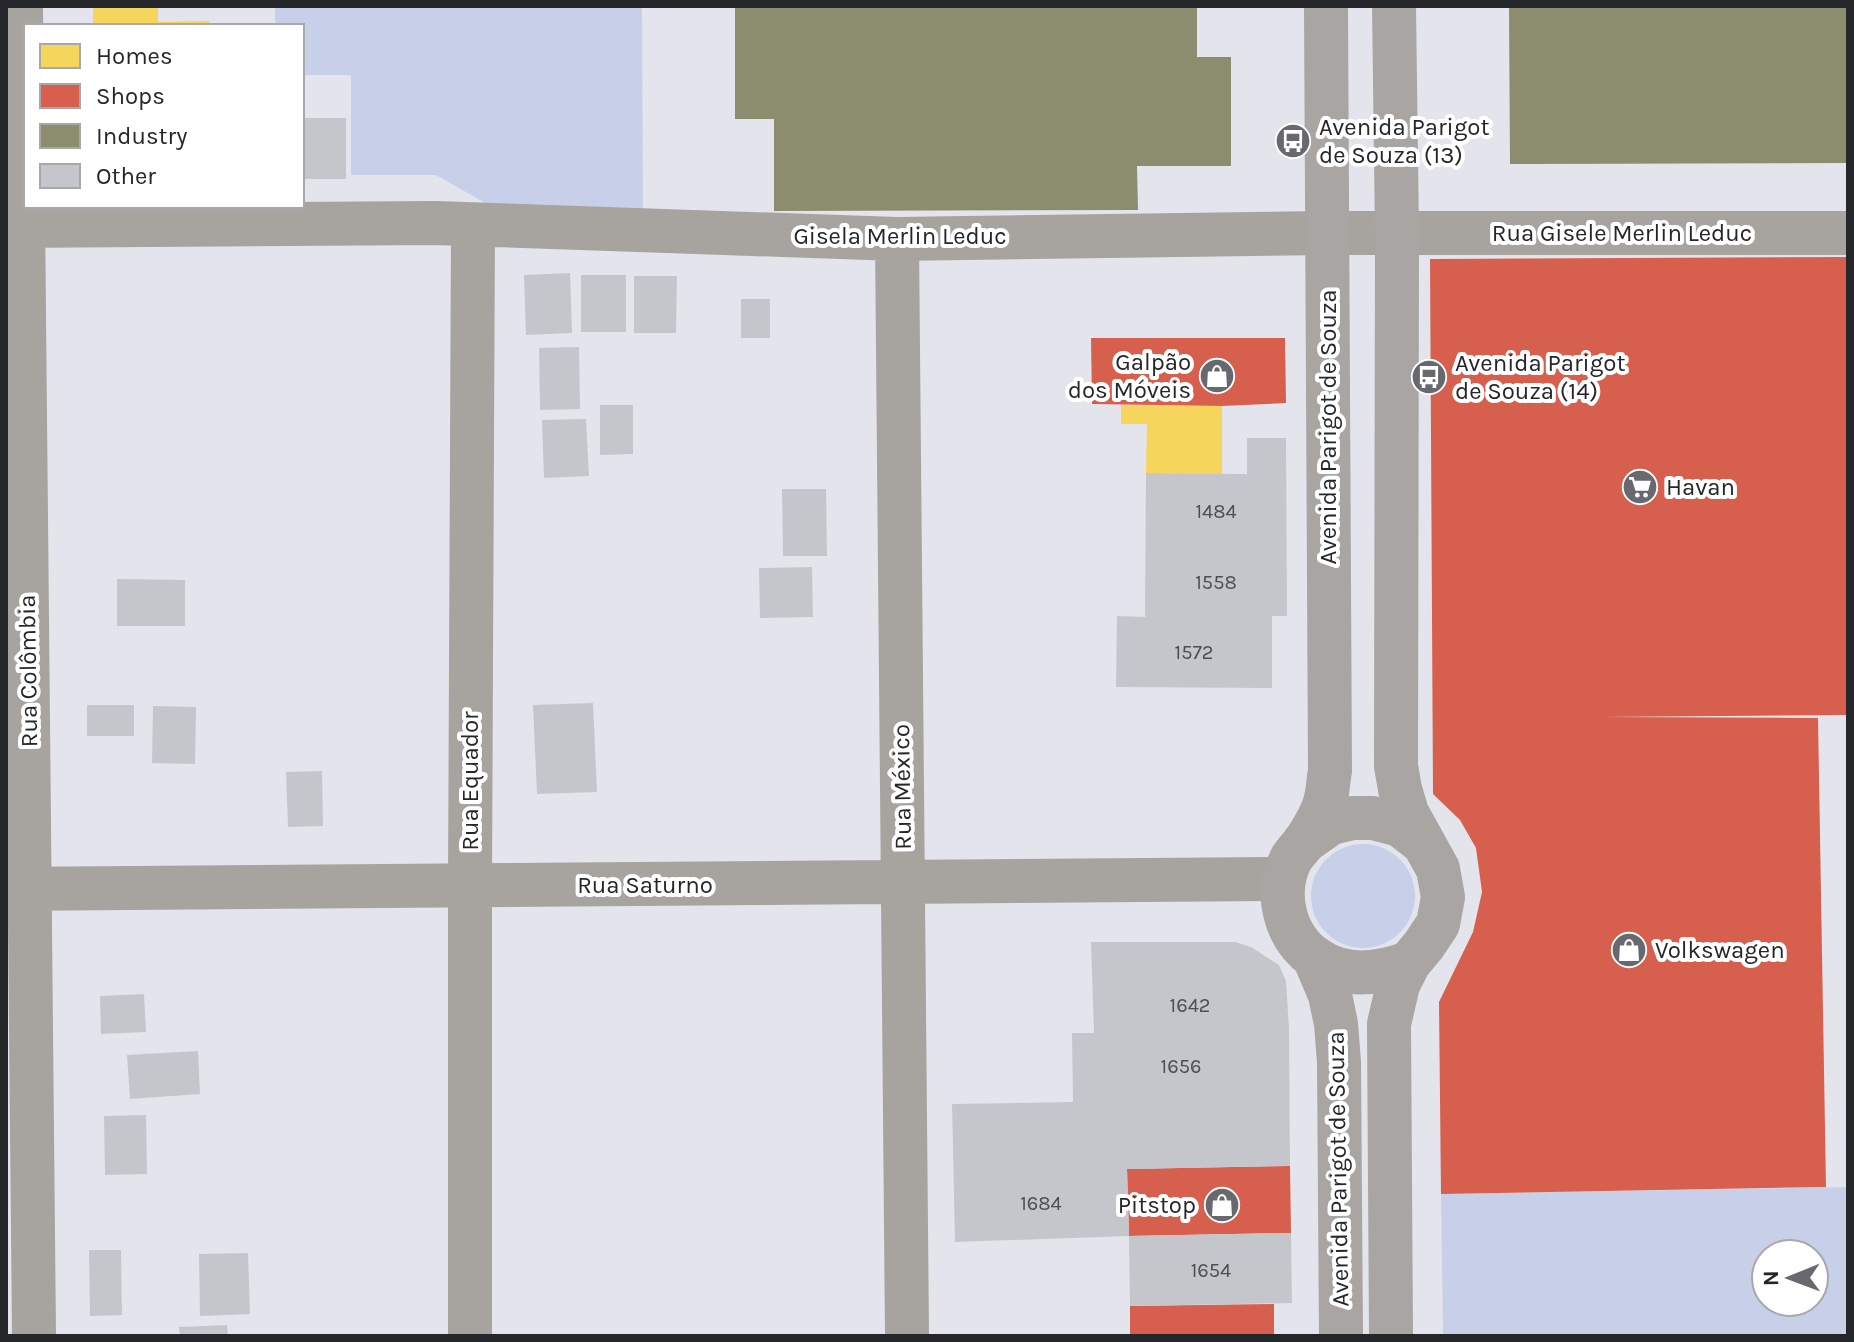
<svg xmlns="http://www.w3.org/2000/svg" width="1854" height="1342" font-family="Karla,sans-serif">
  <style>
    .green { fill: #c8d0e9; fill-rule: evenodd }
    .homes { fill: #f6d55c }
    .shops { fill: #d6604d }
    .industry { fill: #8c8c6e }
    .building { fill: #c5c6cb }
    .lines { fill: none; stroke-linecap: round; stroke-linejoin: round }
    .minor { stroke: #a7a39f; stroke-width: 44 }
    .major { stroke: #a8a5a3; stroke-width: 44 }
    .labels { text-anchor: middle; dominant-baseline: central; stroke-width: 8; stroke-linejoin: round; paint-order: stroke }
    .number-label { font-size: 20px; fill: #4d4e52 }
    .poi-label { font-size: 24px; fill: #25262a; stroke: #fff; text-anchor: start }
    .street-label { font-size: 24px; fill: #25262a; stroke: #fff }
  </style>
  <rect width="100%" height="100%" fill="#e4e5ec"/>
  <!-- green -->
  <path class="green" d="M275,6H642L643,215L508,216L436,175H351V75H302V26H275Z
    M1311 896a52 52 0 1 1 104 0a52 52 0 1 1-104 0Z
    M1848,1187V1336H1443L1441,1194ZM1766,1254H1814V1302H1766Z"/>
  <!-- homes -->
  <path class="homes" d="M93,6H158V22L209,21V26H93Z
    M1121,405L1222,406V474L1146,473L1147,424H1121Z"/>
  <!-- shops -->
  <path class="shops" d="M1848,257V715L1601,717L1818,718L1826,1187L1441,1194L1439,1002L1473,932L1482,892L1476,848L1460,820L1433,794L1430,259Z
    M1091,338H1285L1286,403L1222,406L1092,404Z
    M1290,1166L1291,1233L1129,1236L1127,1169Z
    M1274,1304V1336H1130V1306Z"/>
  <!-- industry -->
  <path class="industry" d="M735,6H1197V57H1231V166H1137L1138,210L774,211V119H735Z
    M1509,6H1848V163L1510,164Z"/>
  <!-- building -->
  <path class="building" d="M302,118H346V179H302Z
    M570,273L572,333L526,335L524,275Z
    M581,275H626V332H581Z
    M634,276H677L676,333H634Z
    M741,299H770V338H741Z
    M579,347L580,409L540,410L539,348Z
    M600,405H633V454L600,455Z
    M586,419L589,476L544,478L542,420Z
    M1247,438H1286L1287,616H1272V688L1116,687L1117,616L1145,617L1146,473L1247,474Z
    M782,489H826L827,556H783Z
    M812,567L813,617L760,618L759,568Z
    M117,579L185,580V626H117Z
    M593,703L597,792L537,794L533,705Z
    M87,705H134V736H87Z
    M153,706L196,707L195,764L152,763Z
    M322,771L323,826L288,827L286,772Z
    M1091,942H1235L1251,947L1279,965L1286,981L1289,1029L1290,1166L1127,1169L1129,1236L955,1242L952,1104L1073,1102L1072,1033H1094Z
    M144,994L146,1032L101,1034L100,996Z
    M198,1051L200,1094L130,1099L127,1055Z
    M146,1115L147,1174L105,1175L104,1116Z
    M1291,1233L1292,1303L1130,1306L1129,1236Z
    M89,1250H121L122,1315L90,1316Z
    M248,1253L250,1314L200,1316L199,1254Z
    M227,1325L228,1336H180L179,1327Z"/>
  <g class="lines">
    <!-- minor -->
    <path class="minor" d="M21,6L34,1336
      M6,226L435,223L897,239L1327,233H1848
      M897,239L907,1336
      M6,889L1283,879
      M470,1336V887L473,225"/>
    <!-- major -->
    <path class="major" d="M1326,6L1330,771C1328,781 1328,792 1325,802C1322,814 1310,835 1302,845C1298,850 1294,854 1291,859C1274,893 1284,936 1315,958C1345,979 1377,974 1409,963
      M1304,842L1331,823L1352,818H1373L1400,825L1422,842
      M1314,957L1330,995L1336,1024L1339,1062L1341,1336
      M1391,1336L1389,1024L1398,985L1409,963L1424,945L1438,924L1443,897L1438,869L1407,813L1400,789L1396,766L1397,233L1394,6"/>
  </g>
  <!-- icons -->
  <defs>
    <symbol id="bus-disc" viewBox="-11 -11 22 22"><circle r="9.5" fill="#68696e" stroke="#fff"/><path d="M-5-6H5V4H4V6H2V4H-2V6H-4V4H-5ZM-3.5-4V0h7V-4ZM-3.5 1.2v1.5H-2V1.2ZM2 1.2v1.5H3.5V1.2Z" fill="#fff"/></symbol>
    <symbol id="shop-disc" viewBox="-11 -11 22 22"><circle r="9.5" fill="#68696e" stroke="#fff"/><path d="M-5-2.5h2.3a2.7 3.5 0 0 1 5.4 0H5L5.5 6h-11ZM-1.5-2.5h3a1.5 2.3 0 0 0-3 0Z" fill="#fff"/></symbol>
    <symbol id="supermarket-disc" viewBox="-11 -11 22 22"><circle r="9.5" fill="#68696e" stroke="#fff"/><path d="M-6-5.5h2.5l.6 2H6L4.5 2H-2.5L-4.4-4H-6ZM-1.5 3.2a1.3 1.3 0 1 0 .1 0ZM3 3.2a1.3 1.3 0 1 0 .1 0Z" fill="#fff"/></symbol>
  </defs>
  <g fill-rule="evenodd">
    <use href="#bus-disc" x="1273" y="121" width="40" height="40"/>
    <use href="#shop-disc" x="1197" y="356" width="40" height="40"/>
    <use href="#bus-disc" x="1409" y="357" width="40" height="40"/>
    <use href="#supermarket-disc" x="1620" y="467" width="40" height="40"/>
    <use href="#shop-disc" x="1609" y="930" width="40" height="40"/>
    <use href="#shop-disc" x="1202" y="1185" width="40" height="40"/>
  </g>
  <g class="labels">
    <!-- number labels -->
    <g class="number-label">
      <text x="1216" y="511">1484</text>
      <text x="1216" y="582">1558</text>
      <text x="1194" y="652">1572</text>
      <text x="1190" y="1005">1642</text>
      <text x="1181" y="1066">1656</text>
      <text x="1041" y="1203">1684</text>
      <text x="1211" y="1270">1654</text>
    </g>
    <!-- poi labels -->
    <g class="poi-label">
      <text x="1319" y="127">Avenida Parigot<tspan x="1319" dy="28">de Souza (13)</tspan></text>
      <text x="1191" y="362" text-anchor="end">Galpão<tspan x="1191" dy="28">dos Móveis</tspan></text>
      <text x="1455" y="363">Avenida Parigot<tspan x="1455" dy="28">de Souza (14)</tspan></text>
      <text x="1666" y="487">Havan</text>
      <text x="1655" y="950">Volkswagen</text>
      <text x="1196" y="1205" text-anchor="end">Pitstop</text>
    </g>
    <!-- street labels -->
    <g class="street-label">
      <text x="1622" y="233">Rua Gisele Merlin Leduc</text>
      <text x="900" y="236">Gisela Merlin Leduc</text>
      <text transform="translate(1328 427) rotate(-90)">Avenida Parigot de Souza</text>
      <text transform="translate(28 671) rotate(-91)">Rua Colômbia</text>
      <text transform="translate(470 781) rotate(-90)">Rua Equador</text>
      <text transform="translate(902 787) rotate(-91)">Rua México</text>
      <text x="645" y="885">Rua Saturno</text>
      <text transform="translate(1338 1169) rotate(-91)">Avenida Parigot de Souza</text>
    </g>
  </g>
  <!-- border -->
  <rect width="1854" height="1342" fill="none" stroke="#25262a" stroke-width="16"/>
  <!-- legend -->
  <rect x="24" y="24" width="280" height="184" fill="#ffffff" stroke="#a8a8aa" stroke-width="2"/>
  <rect x="40" y="44" width="40" height="24" fill="#f6d55c" stroke="#a8a8aa" stroke-width="2"/>
  <text x="96" y="64" font-size="24" fill="#25262a">Homes</text>
  <rect x="40" y="84" width="40" height="24" fill="#d6604d" stroke="#a8a8aa" stroke-width="2"/>
  <text x="96" y="104" font-size="24" fill="#25262a">Shops</text>
  <rect x="40" y="124" width="40" height="24" fill="#8c8c6e" stroke="#a8a8aa" stroke-width="2"/>
  <text x="96" y="144" font-size="24" fill="#25262a">Industry</text>
  <rect x="40" y="164" width="40" height="24" fill="#c5c6cb" stroke="#a8a8aa" stroke-width="2"/>
  <text x="96" y="184" font-size="24" fill="#25262a">Other</text>
  <!-- north arrow -->
  <g transform="translate(1790 1278) rotate(269)"><circle r="38" fill="#ffffff" stroke="#a8a8aa" stroke-width="2"/>
  <path d="M0-6L14 30L0 20L-14 30Z" fill="#68696e"/>
  <text y="-12" font-size="22" font-weight="bold" text-anchor="middle" fill="#25262a">N</text>
  </g>
</svg>
